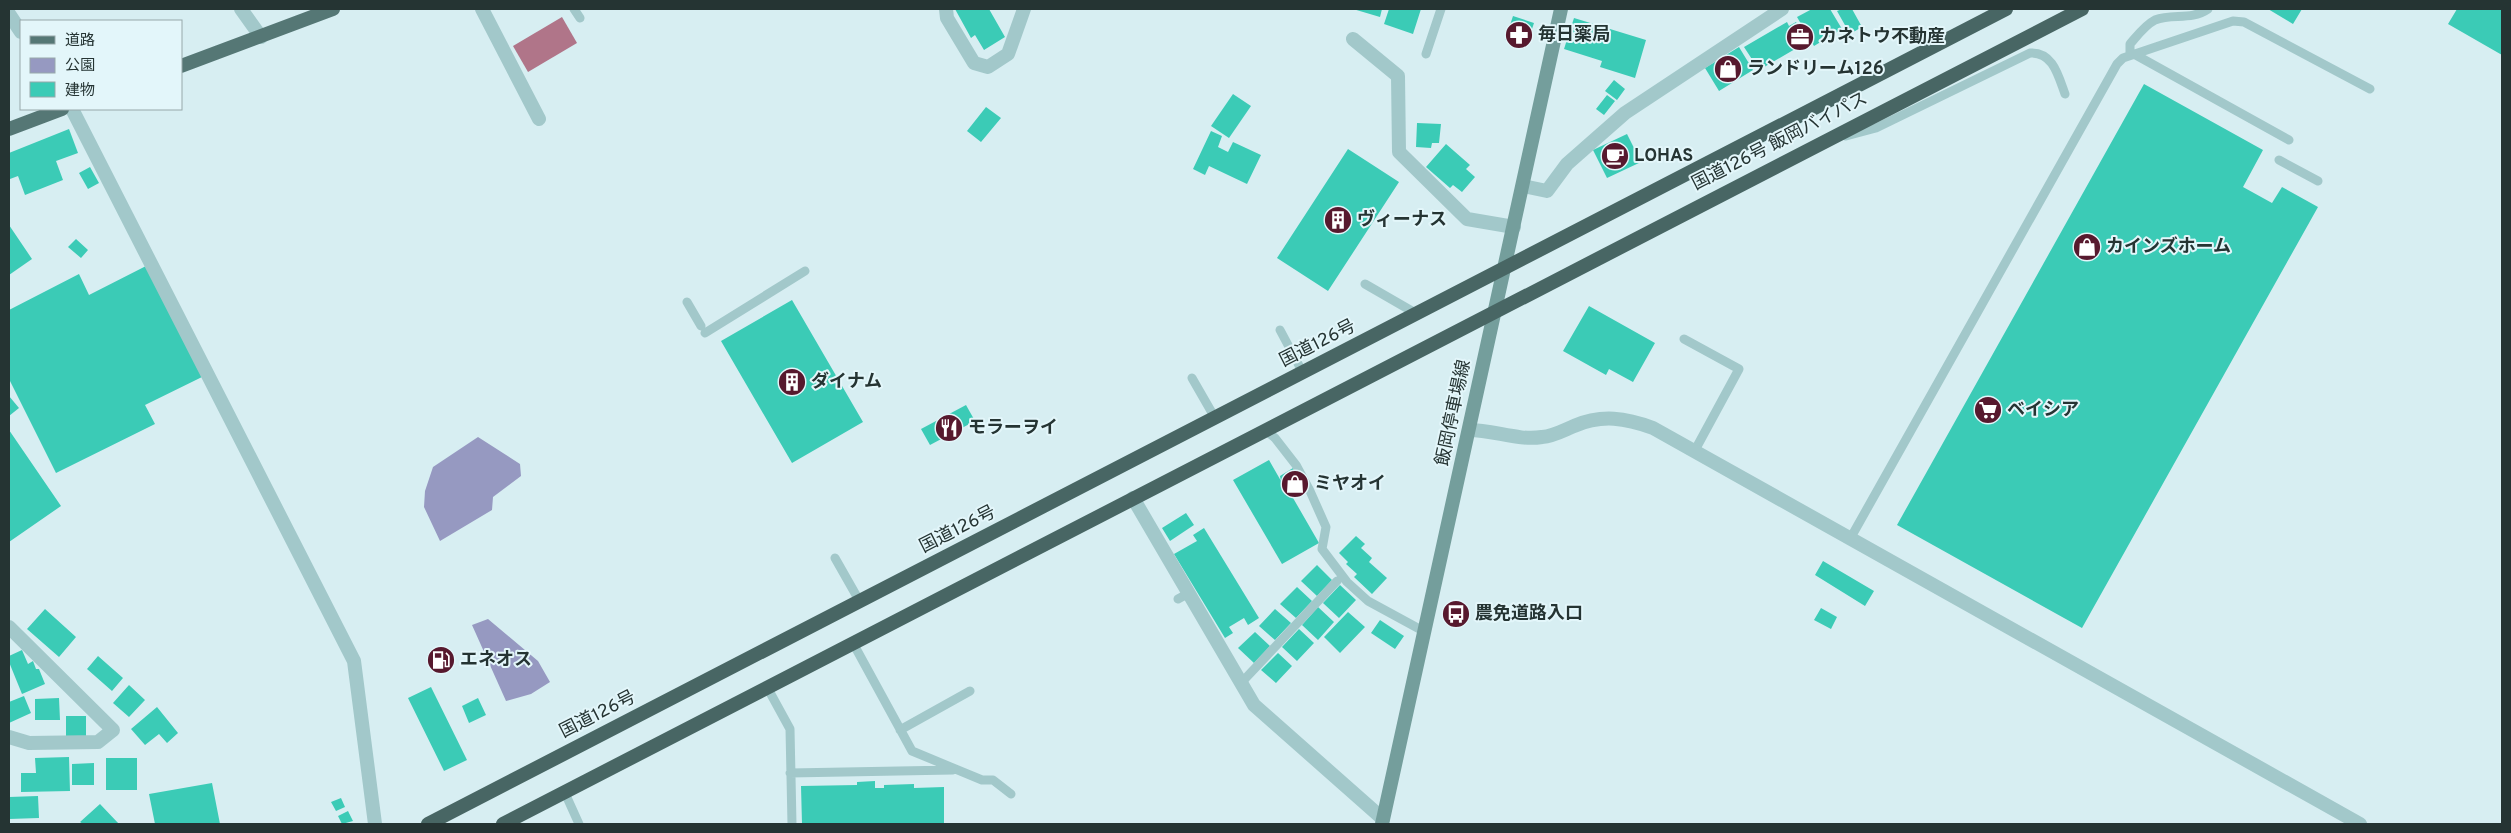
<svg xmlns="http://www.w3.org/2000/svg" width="2511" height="833" font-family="Overpass,'Noto Sans JP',sans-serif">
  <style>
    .green { fill: #9699c1 }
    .water { fill: #b07589 }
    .building { fill: #3bcbb6 }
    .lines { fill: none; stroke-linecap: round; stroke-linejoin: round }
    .service { stroke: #a2c8ca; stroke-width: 9 }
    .minor { stroke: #a2c8ca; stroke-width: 14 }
    .tertiary { stroke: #a2c8ca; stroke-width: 14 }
    .secondary { stroke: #749e9c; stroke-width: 14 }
    .primary { stroke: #557775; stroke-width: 14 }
    .trunk { stroke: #486664; stroke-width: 14 }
    .labels { text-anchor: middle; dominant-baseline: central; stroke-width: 4; stroke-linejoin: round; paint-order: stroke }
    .poi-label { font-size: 18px; font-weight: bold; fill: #253433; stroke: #e3f6fa; text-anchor: start }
    .street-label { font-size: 18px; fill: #253433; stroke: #e3f6fa }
  </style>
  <rect width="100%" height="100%" fill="#d7eef2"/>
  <!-- green -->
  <path class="green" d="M478,437L520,464L521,476L493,497L492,510L440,541L424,507L425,491L433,467Z
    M488,619L538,661L550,682L531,694L506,701L472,625Z"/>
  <!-- water -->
  <path class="water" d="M562,17L577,43L528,72L513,46Z"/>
  <!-- building -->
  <path class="building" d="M955,9H989L1005,37L984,50L975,35L971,38Z
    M1353,9H1382L1380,17Z
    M1389,9H1421L1413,34L1384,24Z
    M1812,9H1830L1842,29L1814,46L1797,17Z
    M1842,9H1852L1862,27L1850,34L1837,11Z
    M2268,9H2302L2293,24Z
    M2457,9H2502V55L2448,24Z
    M1513,16L1534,23L1526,47L1505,40Z
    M1574,18L1646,40L1635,78L1600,67L1602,61L1564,49Z
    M1787,22L1789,26L1796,22L1807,42L1759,70L1744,47Z
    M1739,47L1753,70L1719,91L1705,68Z
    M1614,80L1625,89L1617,100L1605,91Z
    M2144,84L2263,150L2243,187L2272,203L2282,187L2318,207L2082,628L1897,525Z
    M1233,94L1251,106L1229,138L1211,126Z
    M1607,95L1615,101L1604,115L1596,109Z
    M986,107L1001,118L981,142L967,131Z
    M1417,123L1441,124L1439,143H1432L1431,148L1416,147Z
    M69,129L78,153L56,161L63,180L25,195L18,176L10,179L9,153Z
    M1211,131L1222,136L1218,147L1228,152L1233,142L1261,155L1247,184L1209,166L1205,175L1193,169Z
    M1627,134L1641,162L1607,178L1593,150Z
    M1446,144L1470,165L1466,169L1475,177L1462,192L1453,185L1450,188L1426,167Z
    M1348,149L1399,182L1328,291L1277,258Z
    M90,167L99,183L88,189L79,173Z
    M9,225L32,259L9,275Z
    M76,239L88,250L81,258L68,247Z
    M146,266L202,377L145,405L155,424L56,473L9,379V310L79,274L89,295Z
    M792,300L863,422L792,463L721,341Z
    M1589,306L1655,343L1633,382L1609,369L1606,375L1563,351Z
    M9,396L19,408L9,416Z
    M966,405L975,421L930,445L921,429Z
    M9,430L61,506L9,542Z
    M1269,460L1281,481L1280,476L1293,468L1302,485L1289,491L1319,543L1282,564L1233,480Z
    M1186,513L1194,525L1170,541L1162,528Z
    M1204,528L1259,618L1248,625L1244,618L1229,627L1233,633L1225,638L1174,554L1197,541L1193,535Z
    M1356,536L1365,544L1361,548L1372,558L1369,562L1387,578L1372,594L1354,577L1357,574L1346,564L1348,562L1339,553Z
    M1823,561L1874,591L1865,606L1815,575Z
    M1317,565L1332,580L1317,596L1301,581Z
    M1340,585L1356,600L1339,618L1323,603Z
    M1297,587L1312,601L1296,618L1280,604Z
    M1318,607L1334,622L1318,640L1302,625Z
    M1821,608L1837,617L1831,629L1814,620Z
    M45,609L76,637L59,657L27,629Z
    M1275,609L1291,623L1275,640L1259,626Z
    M1348,612L1365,627L1340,653L1324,637Z
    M1380,620L1404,636L1395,649L1371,633Z
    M1299,629L1314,643L1297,661L1282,647Z
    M1255,632L1270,646L1254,663L1238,648Z
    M445,646L455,664L437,674L427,656Z
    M22,650L28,664L33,661L36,669H39L45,684L22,694L9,662V656Z
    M1278,653L1292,666L1276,683L1261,670Z
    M98,656L123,678L112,691L87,669Z
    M129,685L145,700L129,717L113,703Z
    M431,687L467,760L444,771L408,698Z
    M24,696L31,713L9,723V702Z
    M59,698L60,720H35V699Z
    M478,698L486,715L469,723L462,706Z
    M157,707L178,733L167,743L159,734L145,745L131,729Z
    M66,716H86V737L66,738Z
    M69,757L70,791L21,792V773H36L35,758Z
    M106,758H137V790H106Z
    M94,763V785H72V764Z
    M875,781V788H884V785L914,784V788L944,787V824H802L801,786L857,785V782Z
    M212,783L220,824H155L149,794Z
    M38,796L39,818L9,819V797Z
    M341,798L345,807L336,811L331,802Z
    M100,804L119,824H83L80,822Z
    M348,811L353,821L342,824L338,816Z"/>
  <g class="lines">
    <!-- service -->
    <path class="service" d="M574,9L580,18
      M1426,54L1441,9
      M2134,54L2289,140
      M2130,55V44C2137,36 2145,25 2155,20C2173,13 2191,21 2208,9
      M1846,136L1876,128L2030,53C2053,52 2058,75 2065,94
      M2279,160L2318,181
      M1365,284L1417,314
      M687,302L701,326
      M1280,330L1303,373
      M705,333L805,271
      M1684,339L1739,369L1694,452
      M1192,378L1215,418
      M1265,430L1275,438L1296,465L1310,491L1326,527L1322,549L1347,582L1368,601L1425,632
      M1850,539L2117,64L2123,58L2233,21L2244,22L2370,89
      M835,558L860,602
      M1178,599L1189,593
      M853,643L912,751L982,780H993L1011,794
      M1242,682L1337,581
      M767,687L790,729L792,824
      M900,730L970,691
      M790,773L953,770
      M565,793L579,824"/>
    <!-- minor -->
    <path class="minor" d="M241,9L261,37
      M482,9L539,119
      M946,9L947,18L974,63L988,67L1008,54L1024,9
      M9,14L21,32
      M1353,39L1398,76L1399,152L1467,219L1514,227
      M72,109L354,661L375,824
      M1523,186L1547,191L1567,164L1625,113L1782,9
      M1133,498L1254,705L1383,819
      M9,627L113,730L98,742L29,743L9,737"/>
    <!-- tertiary -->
    <path class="tertiary" d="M1469,430C1494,430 1518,441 1542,437C1554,436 1564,430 1574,426C1602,414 1626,418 1653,428L2360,824"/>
    <!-- secondary -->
    <path class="secondary" d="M1382,824L1561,9"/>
    <!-- primary -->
    <path class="primary" d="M181,66L333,9
      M9,129L62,109"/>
    <!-- trunk -->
    <path class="trunk" d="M428,824L2006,9
      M503,824L2082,9"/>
  </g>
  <!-- icons -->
  <defs>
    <symbol id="pharmacy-disc" viewBox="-11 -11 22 22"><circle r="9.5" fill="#57192e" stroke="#e3f6fa"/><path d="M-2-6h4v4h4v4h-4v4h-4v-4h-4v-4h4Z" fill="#fff"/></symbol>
    <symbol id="office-disc" viewBox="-11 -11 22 22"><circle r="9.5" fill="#57192e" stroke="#e3f6fa"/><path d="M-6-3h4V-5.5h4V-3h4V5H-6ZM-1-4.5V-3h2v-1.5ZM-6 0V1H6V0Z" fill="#fff"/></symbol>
    <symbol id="shop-disc" viewBox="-11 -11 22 22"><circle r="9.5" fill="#57192e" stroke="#e3f6fa"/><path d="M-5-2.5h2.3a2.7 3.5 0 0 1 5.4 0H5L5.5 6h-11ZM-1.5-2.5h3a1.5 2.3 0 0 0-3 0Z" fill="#fff"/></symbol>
    <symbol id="cafe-disc" viewBox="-11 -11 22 22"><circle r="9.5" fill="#57192e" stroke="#e3f6fa"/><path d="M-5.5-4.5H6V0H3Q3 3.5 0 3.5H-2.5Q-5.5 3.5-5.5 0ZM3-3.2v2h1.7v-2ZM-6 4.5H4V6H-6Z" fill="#fff"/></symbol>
    <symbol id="building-disc" viewBox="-11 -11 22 22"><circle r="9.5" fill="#57192e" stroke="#e3f6fa"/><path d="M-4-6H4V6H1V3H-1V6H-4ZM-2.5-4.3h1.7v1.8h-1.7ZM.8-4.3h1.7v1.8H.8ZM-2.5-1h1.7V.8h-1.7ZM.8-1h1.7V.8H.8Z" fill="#fff"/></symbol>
    <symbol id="supermarket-disc" viewBox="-11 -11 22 22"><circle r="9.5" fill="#57192e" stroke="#e3f6fa"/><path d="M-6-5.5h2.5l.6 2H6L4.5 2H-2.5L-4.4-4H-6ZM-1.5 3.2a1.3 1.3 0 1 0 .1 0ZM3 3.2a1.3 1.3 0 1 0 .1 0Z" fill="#fff"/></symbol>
    <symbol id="restaurant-disc" viewBox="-11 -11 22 22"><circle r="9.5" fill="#57192e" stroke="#e3f6fa"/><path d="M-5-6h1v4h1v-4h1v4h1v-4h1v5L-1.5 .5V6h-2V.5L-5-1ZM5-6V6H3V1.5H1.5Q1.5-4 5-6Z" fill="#fff"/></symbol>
    <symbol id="bus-disc" viewBox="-11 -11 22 22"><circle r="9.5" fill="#57192e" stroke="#e3f6fa"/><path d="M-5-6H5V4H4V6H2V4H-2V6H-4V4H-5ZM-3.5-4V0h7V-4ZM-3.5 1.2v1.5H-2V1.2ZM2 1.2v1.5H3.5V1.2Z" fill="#fff"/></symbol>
    <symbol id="fuel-disc" viewBox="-11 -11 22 22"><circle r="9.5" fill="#57192e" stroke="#e3f6fa"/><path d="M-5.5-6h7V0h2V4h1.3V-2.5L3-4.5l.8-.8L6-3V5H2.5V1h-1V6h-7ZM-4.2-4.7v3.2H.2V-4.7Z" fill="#fff"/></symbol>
  </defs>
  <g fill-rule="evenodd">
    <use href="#pharmacy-disc" x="1503" y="19" width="32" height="32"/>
    <use href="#office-disc" x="1784" y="21" width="32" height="32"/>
    <use href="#shop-disc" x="1712" y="53" width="32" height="32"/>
    <use href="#cafe-disc" x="1599" y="140" width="32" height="32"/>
    <use href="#building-disc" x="1322" y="204" width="32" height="32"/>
    <use href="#shop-disc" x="2071" y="231" width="32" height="32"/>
    <use href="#building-disc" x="776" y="366" width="32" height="32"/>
    <use href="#supermarket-disc" x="1972" y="394" width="32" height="32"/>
    <use href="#restaurant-disc" x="933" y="412" width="32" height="32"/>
    <use href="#shop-disc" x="1279" y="468" width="32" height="32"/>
    <use href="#bus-disc" x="1440" y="598" width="32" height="32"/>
    <use href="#fuel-disc" x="425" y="644" width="32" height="32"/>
  </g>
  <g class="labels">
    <!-- poi labels -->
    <g class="poi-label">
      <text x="1538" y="35">毎日薬局</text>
      <text x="1819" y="37">カネトウ不動産</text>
      <text x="1747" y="69">ランドリーム126</text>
      <text x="1634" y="156">LOHAS</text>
      <text x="1357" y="220">ヴィーナス</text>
      <text x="2106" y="247">カインズホーム</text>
      <text x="811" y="382">ダイナム</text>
      <text x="2007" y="410">ベイシア</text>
      <text x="968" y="428">モラーヲイ</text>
      <text x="1314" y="484">ミヤオイ</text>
      <text x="1475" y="614">農免道路入口</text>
      <text x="460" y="660">エネオス</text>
    </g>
    <!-- street labels -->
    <g class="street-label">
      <text transform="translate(1780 142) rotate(-27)">国道126号 飯岡バイパス</text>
      <text transform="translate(1318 344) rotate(-27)">国道126号</text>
      <text transform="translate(1454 413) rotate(-78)">飯岡停車場線</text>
      <text transform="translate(958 530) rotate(-27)">国道126号</text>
      <text transform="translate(598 715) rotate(-27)">国道126号</text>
    </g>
  </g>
  <!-- border -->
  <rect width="2511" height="833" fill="none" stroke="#253433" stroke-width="20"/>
  <!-- legend -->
  <rect x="20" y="20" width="162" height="90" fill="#e3f6fa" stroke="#97a8aa"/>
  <rect x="30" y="36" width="25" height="8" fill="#557775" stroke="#97a8aa"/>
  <text x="65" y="45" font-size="15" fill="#253433">道路</text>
  <rect x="30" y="58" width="25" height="15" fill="#9699c1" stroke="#97a8aa"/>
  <text x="65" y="70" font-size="15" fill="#253433">公園</text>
  <rect x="30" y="82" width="25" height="15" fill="#3bcbb6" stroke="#97a8aa"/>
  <text x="65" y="95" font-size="15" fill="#253433">建物</text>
</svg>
